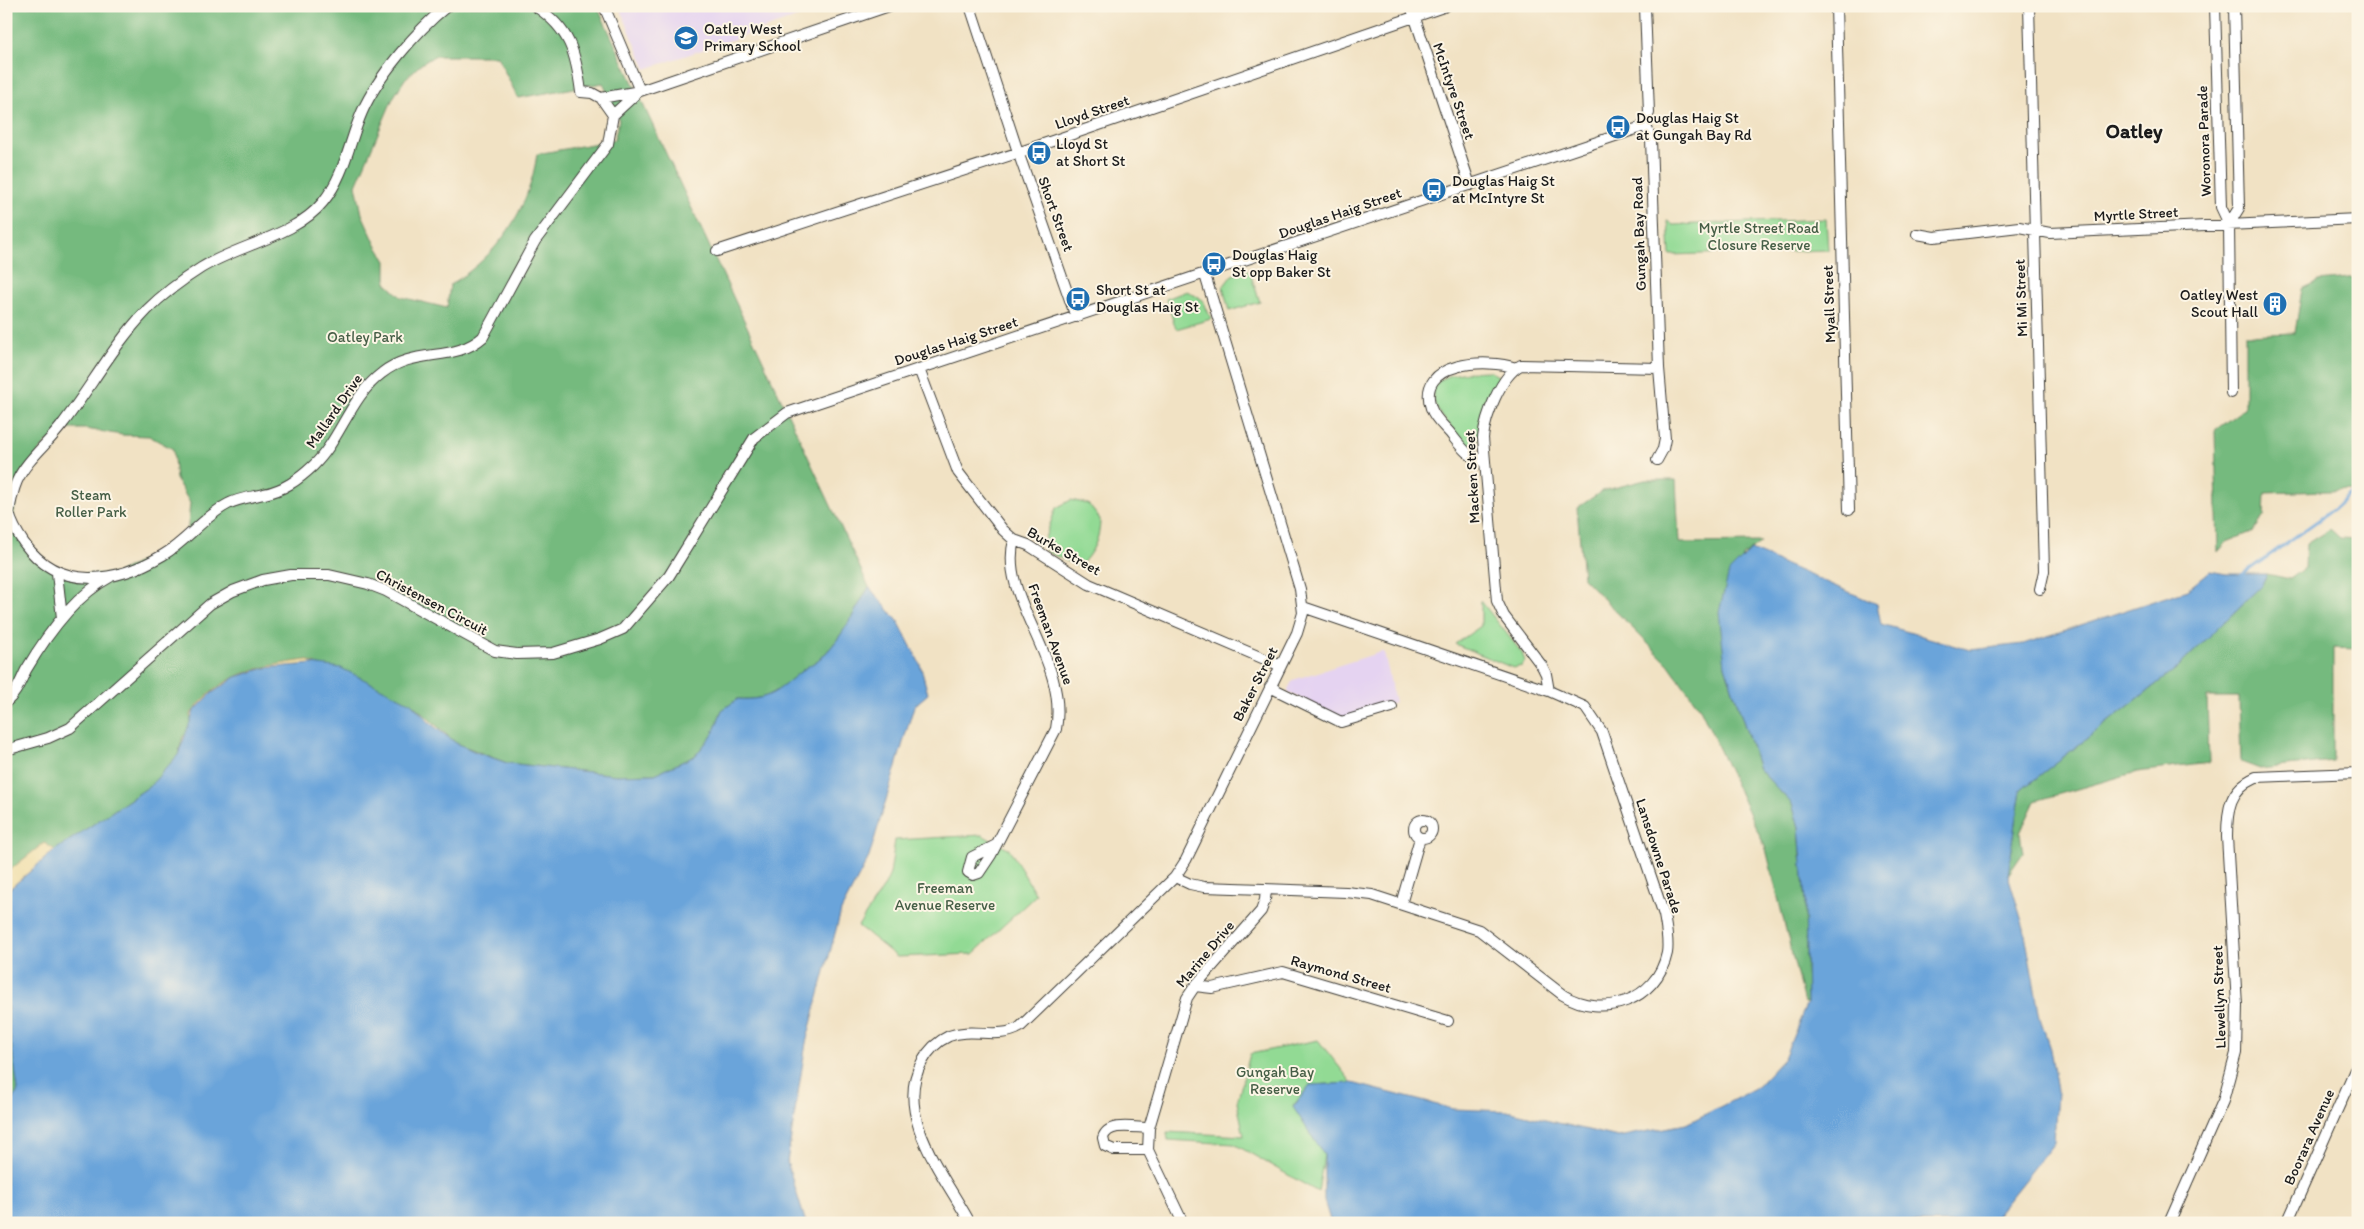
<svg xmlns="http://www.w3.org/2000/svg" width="2364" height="1229" font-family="Itim,sans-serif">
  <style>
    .built { fill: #e5d3f1 }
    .green { fill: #92da94; stroke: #577b58 }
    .forest { fill: #75ba7e; stroke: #486b4d; fill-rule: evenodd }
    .sand { fill: #eeda9e; stroke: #857b5d }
    .water { fill: #6aa4da; stroke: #43607b }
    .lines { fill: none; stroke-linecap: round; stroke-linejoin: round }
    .stream { stroke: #6aa4da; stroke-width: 3 }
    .minor-casing { stroke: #3c3a35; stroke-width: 12 }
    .minor { stroke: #fff; stroke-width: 10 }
    .labels { text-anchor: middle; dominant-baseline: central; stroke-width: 4; stroke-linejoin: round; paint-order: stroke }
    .poi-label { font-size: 15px; fill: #1c1c1c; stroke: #fcf5e5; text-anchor: start }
    .street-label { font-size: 15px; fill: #1c1c1c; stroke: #fcf5e5 }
    .park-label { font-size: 15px; fill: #455e46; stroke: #fcf5e5 }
    .district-label { font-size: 20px; font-weight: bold; fill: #1c1c1c; stroke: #fcf5e5 }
  </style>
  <rect width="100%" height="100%" fill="#fcf5e5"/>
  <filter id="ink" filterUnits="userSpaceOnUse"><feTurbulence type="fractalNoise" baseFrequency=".02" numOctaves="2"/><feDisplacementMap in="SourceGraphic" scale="10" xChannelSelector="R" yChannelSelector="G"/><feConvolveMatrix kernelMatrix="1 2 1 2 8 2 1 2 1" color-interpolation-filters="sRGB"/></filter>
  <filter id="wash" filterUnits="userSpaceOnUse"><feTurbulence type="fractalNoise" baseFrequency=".0096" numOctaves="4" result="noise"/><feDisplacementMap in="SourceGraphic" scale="20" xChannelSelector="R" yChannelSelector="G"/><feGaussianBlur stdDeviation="1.12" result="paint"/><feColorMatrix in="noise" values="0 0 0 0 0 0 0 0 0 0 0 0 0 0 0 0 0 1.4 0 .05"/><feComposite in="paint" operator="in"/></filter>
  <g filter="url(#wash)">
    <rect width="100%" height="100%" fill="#f1e2c4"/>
    <!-- built -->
    <path class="built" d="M619,6H831L646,69Z
      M1381,652H1384L1395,702L1342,719L1289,693L1288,689L1293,680Z"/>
    <!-- green -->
    <path class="green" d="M1826,219L1828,250L1670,255L1668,220L1673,225Z
      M1249,270L1260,302L1229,311L1223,287L1232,275Z
      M1187,291L1203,300L1211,319L1176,329L1166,299Z
      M1489,371L1500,377L1479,421L1477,448L1472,451L1440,414C1415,373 1463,372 1489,371Z
      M1071,500L1088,504L1100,519C1100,540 1093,552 1079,567L1046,551L1045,538L1056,508Z
      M1481,601L1522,653L1525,661L1522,666L1513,668L1455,644L1481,626Z
      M982,835L1010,850L1036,895L973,954L897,957L858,926L884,887L890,874L895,840Z
      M1318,1040L1352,1083L1310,1085L1293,1106L1324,1155L1318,1192L1234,1144L1168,1140L1167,1132L1244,1136L1237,1102L1250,1054Z"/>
    <!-- forest -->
    <path class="forest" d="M6,6H597L869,587C855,611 843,636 824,655C817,662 807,666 799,673C777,691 769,701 738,699L722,710L713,734L695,756L655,774L617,775L507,763L456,743L411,703L183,736L178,755L150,786L55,850L6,892ZM434,56H497L518,98L603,83L619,120L614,140L537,154C529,211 498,255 450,285L447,308L401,297L386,283V261L376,245L362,214L356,185L393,98L405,79L420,65ZM65,429H86L122,435L149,436L173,449L176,479L190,503L187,537L116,574L57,573L12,524L20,475L46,443Z
      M2358,277V490L2265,493L2264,516L2254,531L2227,542L2218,552L2215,430L2245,408V335L2295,333L2302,289L2319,281Z
      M1645,480H1676L1679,543L1761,542L1743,556L1725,666L1759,769L1792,804L1799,827L1805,902L1807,1003H1804L1766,849L1701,710L1669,665L1583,578L1577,508L1602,491Z
      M2330,529L2340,538L2358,539V649L2333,648V761L2260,769L2241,762L2239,697H2207L2209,763L2137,772L2035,801L2020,833L2023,853L2008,875L2021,790L2177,668L2261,586L2267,574L2290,579L2305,568L2306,544Z
      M6,990L18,1090L6,1116Z"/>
    <!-- sand -->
    <path class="sand" d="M306,660L321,666L193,725L190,715C222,673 257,667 306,660Z
      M44,843L55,850L6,892V873Z"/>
    <!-- water -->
    <path class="water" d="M1751,550L1877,604L1881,624L1970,650L2023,644L2187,590L2210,571L2226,574H2267L2261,586L2177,668L2021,790L2008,875L2024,928L2040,1018L2050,1048L2057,1091L2054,1143L1990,1223H1331L1324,1201V1155L1293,1107L1310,1085L1352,1083L1453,1109L1507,1111L1618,1137L1686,1124L1755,1089L1784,1058L1807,1003L1805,902L1799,827L1792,804L1759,769L1725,666L1719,612L1729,572Z
      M869,587L898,621L920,664L928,694L914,706L869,857L841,911L806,1043L787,1162L806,1223H6V1117L18,1090L9,1027L6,983V892L55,850L150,786L178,755L194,711L212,693L236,677L264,668L312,664L341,668L411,703L431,724L456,743L476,752L507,763L617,775L655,774L695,756L713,734L722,710L738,699C769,701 777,691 799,673C807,666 817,662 824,655C843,636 855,611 869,587Z"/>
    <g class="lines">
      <!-- stream -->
      <path class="stream" d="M2239,577L2334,509L2358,487"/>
    </g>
  </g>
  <g filter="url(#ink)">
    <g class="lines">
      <defs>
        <path id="minor" d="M604,6L640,91
          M970,6L1018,152L1076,317
          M1411,6L1470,185
          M1836,6L1849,510
          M2029,6L2044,571L2040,589
          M2215,6L2221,207L2229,224L2231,393
          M601,98L640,91L889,6
          M613,115L639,91
          M1645,123L1651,139L1659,368L1665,439L1663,449L1657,460
          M2229,224L2239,208L2234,6
          M1917,234L1934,237L2019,227L2050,233L2358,219
          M717,251L1026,150L1446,6
          M919,369L958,472L1003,530L1014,540L1028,545L1089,584L1281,666
          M1484,462C1466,455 1462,448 1450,433C1444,426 1434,418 1431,408C1415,361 1488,358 1516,368
          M9,513C12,525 17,533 24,543C59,592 116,583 163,555C187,541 203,517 228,504C239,498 252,497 264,494C284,490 298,480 313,466C341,439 350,397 382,373C415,347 454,363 483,337L535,241L608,144L613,115L601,98L592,93L581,92C576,53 570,29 535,6
          M8,518C10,506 12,492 17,481C27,459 50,442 64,422C92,385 115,343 147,310C163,294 182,280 201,268C238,245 296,236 323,202C345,175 349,142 362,112C378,76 416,31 447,6
          M57,573L62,618
          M1270,687L1341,722L1392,707
          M1549,691L1546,674L1542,666L1504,616L1497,601L1483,438C1485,417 1501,375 1521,365L1659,368
          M6,702C16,694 20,682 26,670C46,636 74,596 110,577
          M6,750L48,738L70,728L210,604L233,591L263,580L291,575H329L368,584L386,591L495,651L517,654L553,653L600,639L623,629L669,576L754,438L787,413L1642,127L1649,113L1645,6
          M1414 829a9 9 0 1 1 18 0a9 9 0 1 1-18 0Z
          M996,845L972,857L968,872L973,875L979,873L991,855L1056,729C1069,659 998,599 1014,540
          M1175,877L1190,884L1204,887L1346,892L1372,895L1479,930L1563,995C1602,1019 1657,1001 1667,953C1669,941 1666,927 1664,915L1602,732L1585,707L1549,691L1303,607
          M1401,904L1420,838
          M1195,986L1212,988L1283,972L1448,1021
          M1148,1150H1114L1105,1146L1103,1138C1108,1121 1135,1128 1149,1128
          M970,1223C947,1179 892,1115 922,1062C928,1051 938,1041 949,1036C972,1027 999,1040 1020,1027L1175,877L1186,860L1297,633L1303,613L1300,589L1205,275
          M1183,1223L1148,1150L1149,1128L1187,998L1195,986L1261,911L1265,900L1266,889
          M2169,1223L2223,1101L2236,1053L2237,1005L2227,837C2227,810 2229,789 2256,777L2358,773
          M2287,1223L2358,1063"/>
      </defs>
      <!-- minor casing -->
      <use href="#minor" class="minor-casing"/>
      <!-- minor -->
      <use href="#minor" class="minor"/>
    </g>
  </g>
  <!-- icons -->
  <defs>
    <symbol id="school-disc" viewBox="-11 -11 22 22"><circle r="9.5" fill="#1f6fb2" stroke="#fcf5e5"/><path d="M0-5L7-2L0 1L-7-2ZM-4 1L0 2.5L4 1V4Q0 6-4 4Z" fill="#fff"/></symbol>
    <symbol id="bus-disc" viewBox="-11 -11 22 22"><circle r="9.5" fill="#1f6fb2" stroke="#fcf5e5"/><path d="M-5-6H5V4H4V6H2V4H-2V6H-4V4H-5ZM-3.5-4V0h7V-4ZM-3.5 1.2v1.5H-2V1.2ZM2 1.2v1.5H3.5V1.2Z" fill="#fff"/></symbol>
    <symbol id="building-disc" viewBox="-11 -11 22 22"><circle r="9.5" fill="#1f6fb2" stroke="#fcf5e5"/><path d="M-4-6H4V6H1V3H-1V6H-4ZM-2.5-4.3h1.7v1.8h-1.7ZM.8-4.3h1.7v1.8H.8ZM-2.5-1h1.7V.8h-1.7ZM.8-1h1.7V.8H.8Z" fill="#fff"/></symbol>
  </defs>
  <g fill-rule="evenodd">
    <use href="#school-disc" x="672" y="24" width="28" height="28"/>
    <use href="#bus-disc" x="1604" y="113" width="28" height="28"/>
    <use href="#bus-disc" x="1025" y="139" width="28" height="28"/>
    <use href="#bus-disc" x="1420" y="176" width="28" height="28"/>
    <use href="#bus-disc" x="1200" y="250" width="28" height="28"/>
    <use href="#bus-disc" x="1064" y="285" width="28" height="28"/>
    <use href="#building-disc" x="2261" y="290" width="28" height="28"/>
  </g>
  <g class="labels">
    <!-- poi labels -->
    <g class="poi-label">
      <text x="704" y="29">Oatley West<tspan x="704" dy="17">Primary School</tspan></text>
      <text x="1636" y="118">Douglas Haig St<tspan x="1636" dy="17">at Gungah Bay Rd</tspan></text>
      <text x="1056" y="144">Lloyd St<tspan x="1056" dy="17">at Short St</tspan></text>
      <text x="1452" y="181">Douglas Haig St<tspan x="1452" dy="17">at McIntyre St</tspan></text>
      <text x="1232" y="255">Douglas Haig<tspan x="1232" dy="17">St opp Baker St</tspan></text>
      <text x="1096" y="290">Short St at<tspan x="1096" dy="17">Douglas Haig St</tspan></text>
      <text x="2258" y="295" text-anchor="end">Oatley West<tspan x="2258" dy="17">Scout Hall</tspan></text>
    </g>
    <!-- street labels -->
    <g class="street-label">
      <text transform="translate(1454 91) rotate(71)">McIntyre Street</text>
      <text transform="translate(1092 112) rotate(-19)">Lloyd Street</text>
      <text transform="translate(2204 141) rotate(-92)">Woronora Parade</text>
      <text transform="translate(1340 213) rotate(-19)">Douglas Haig Street</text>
      <text transform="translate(1056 214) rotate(70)">Short Street</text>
      <text transform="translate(2136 214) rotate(-3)">Myrtle Street</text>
      <text transform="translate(1639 234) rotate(-92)">Gungah Bay Road</text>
      <text transform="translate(2021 298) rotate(-92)">Mi Mi Street</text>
      <text transform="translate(1829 304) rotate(-92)">Myall Street</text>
      <text transform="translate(956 341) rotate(-18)">Douglas Haig Street</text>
      <text transform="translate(334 411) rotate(-55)">Mallard Drive</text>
      <text transform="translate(1472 477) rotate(-93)">Macken Street</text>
      <text transform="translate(1064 551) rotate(30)">Burke Street</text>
      <text transform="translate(432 602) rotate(28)">Christensen Circuit</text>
      <text transform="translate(1051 634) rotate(70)">Freeman Avenue</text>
      <text transform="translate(1255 684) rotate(-63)">Baker Street</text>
      <text transform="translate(1659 856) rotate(72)">Lansdowne Parade</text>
      <text transform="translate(1205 954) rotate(-50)">Marine Drive</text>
      <text transform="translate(1341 974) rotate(16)">Raymond Street</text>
      <text transform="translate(2219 997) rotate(-92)">Llewellyn Street</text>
      <text transform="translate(2309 1137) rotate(-66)">Boorara Avenue</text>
    </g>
    <!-- park labels -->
    <g class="park-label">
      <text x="1759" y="228">Myrtle Street Road<tspan x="1759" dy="17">Closure Reserve</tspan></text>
      <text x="365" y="337">Oatley Park</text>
      <text x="91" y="495">Steam<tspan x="91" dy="17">Roller Park</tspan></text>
      <text x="945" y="888">Freeman<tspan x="945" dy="17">Avenue Reserve</tspan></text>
      <text x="1275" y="1072">Gungah Bay<tspan x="1275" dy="17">Reserve</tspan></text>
    </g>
    <!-- district labels -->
    <g class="district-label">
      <text x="2134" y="131">Oatley</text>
    </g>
  </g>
  <!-- margin -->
  <rect width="2364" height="1229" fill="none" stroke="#fcf5e5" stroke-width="25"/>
</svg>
